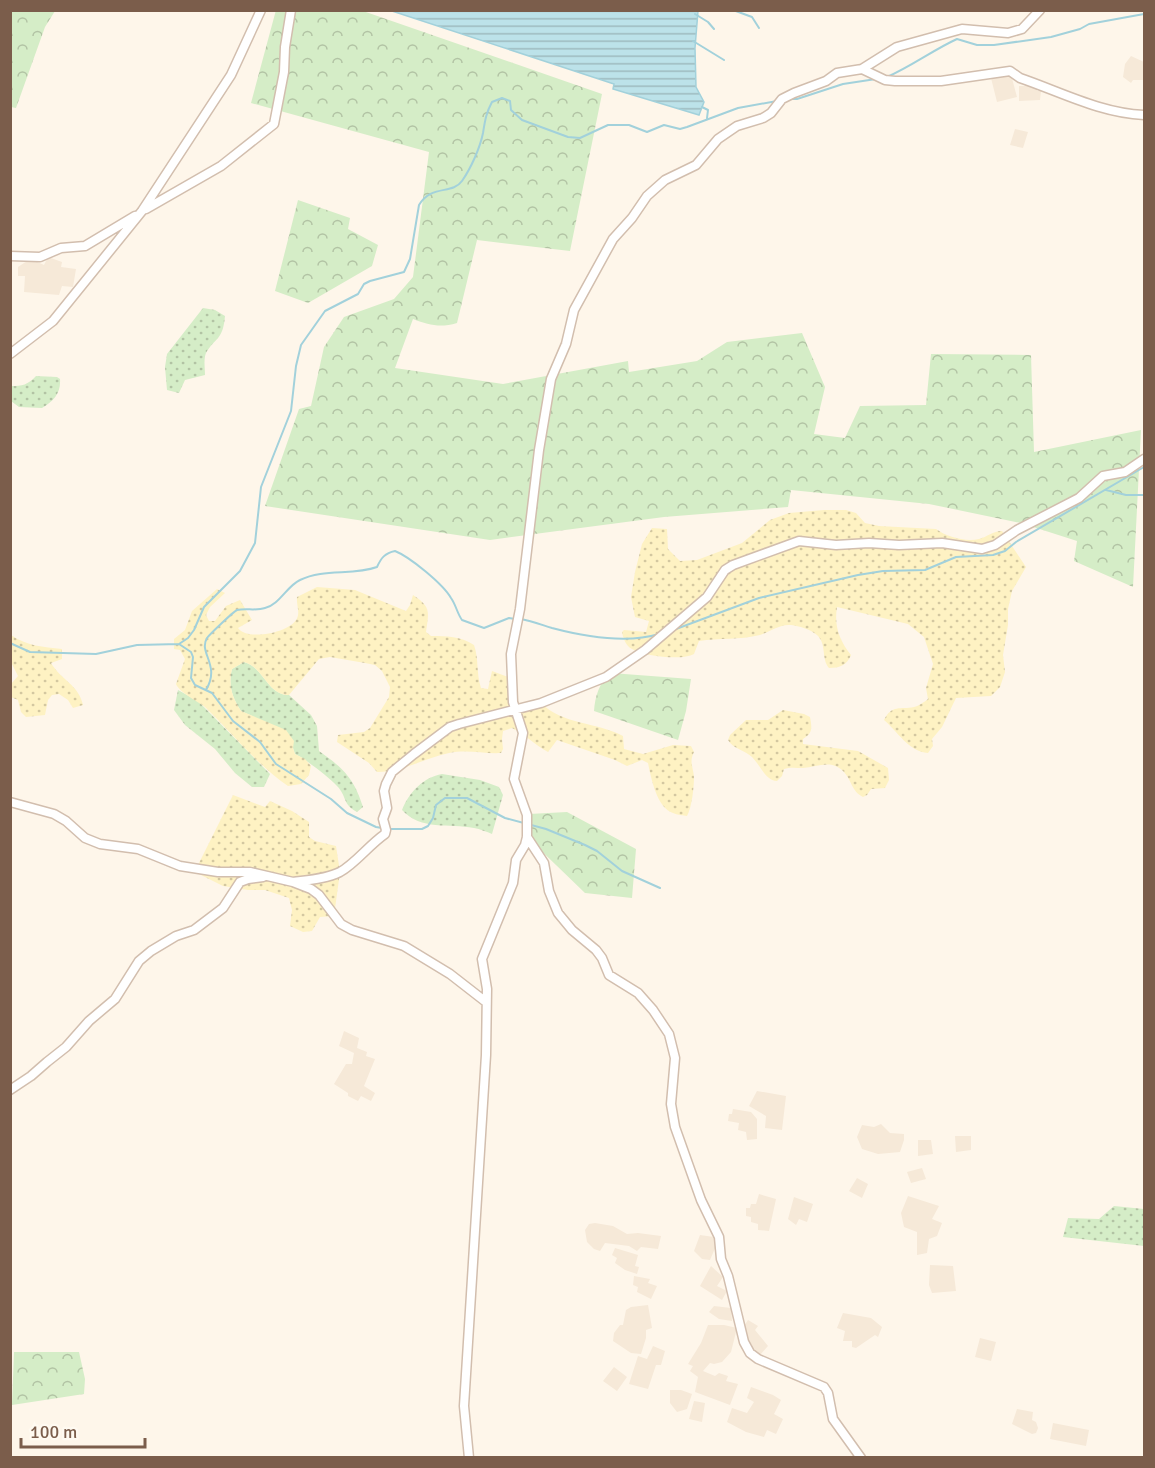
<svg xmlns="http://www.w3.org/2000/svg" width="1155" height="1468" font-family="Signika,sans-serif">
  <style>
    .residential { fill: #f6e9d8 }
    .grass { fill: url(#grass-dots) }
    .forest { fill: url(#forest-crowns) }
    .sand { fill: url(#sand-dots) }
    .water { fill: url(#water-rules); stroke: #a2d1db; stroke-width: 1.5 }
    .lines { fill: none; stroke-linecap: round; stroke-linejoin: round }
    .stream { stroke: #a2d1db; stroke-width: 2 }
    .minor-casing { stroke: #d2beae; stroke-width: 11 }
    .minor { stroke: #fff; stroke-width: 8 }
  </style>
  <defs>
    <pattern id="grass-dots" width="8" height="8" patternUnits="userSpaceOnUse" patternTransform="scale(1.5)"><rect width="8" height="8" fill="#d5edc7"/><path d="M2 2h.1M6 6h.1" fill="none" stroke="#b2c3a4" stroke-width="1.8" stroke-linecap="round"/></pattern>
    <pattern id="forest-crowns" width="20" height="18" patternUnits="userSpaceOnUse" patternTransform="scale(1.5)"><rect width="20" height="18" fill="#d5edc7"/><path d="M2 6a3 3 0 1 1 6 0M12 15a3 3 0 1 1 6 0" fill="none" stroke="#b2c3a4"/></pattern>
    <pattern id="sand-dots" width="8" height="8" patternUnits="userSpaceOnUse" patternTransform="scale(1.5)"><rect width="8" height="8" fill="#fef2c3"/><path d="M2 2h.1M6 6h.1" fill="none" stroke="#d3c7a0" stroke-width="1.8" stroke-linecap="round"/></pattern>
    <pattern id="water-rules" width="6" height="5" patternUnits="userSpaceOnUse" patternTransform="scale(1.5)"><rect width="6" height="5" fill="#bce2e9"/><path d="M0 2.5h6" fill="none" stroke="#9ebabf"/></pattern>
  </defs>
  <rect width="100%" height="100%" fill="#fef6ea"/>
  <!-- residential -->
  <path class="residential" d="M1131,56L1144,62V80H1133L1131,83L1123,77L1125,64Z
    M1010,71L1017,97L997,102L990,74Z
    M1019,86H1037V91H1041L1040,100L1019,101Z
    M1015,129L1028,132L1023,148L1010,145Z
    M48,257L62,262L61,267L76,269L73,287L62,286L59,295L24,292L25,276H18V267L27,261L33,260L44,265Z
    M344,1031L359,1038L357,1048L367,1052L366,1056L375,1059L364,1086L375,1093L371,1101L361,1096L358,1101L348,1096V1093L334,1084L346,1064H352L354,1053L339,1046Z
    M757,1091L786,1096L782,1130L765,1128L766,1116L749,1106Z
    M733,1109L751,1112L757,1119V1139L747,1140L746,1132L738,1130L739,1123L728,1121L729,1114H732Z
    M881,1124L890,1133L904,1134V1140L900,1152L878,1154L862,1149L857,1137L862,1125L874,1127Z
    M955,1136H971V1150L956,1152Z
    M918,1140H931L933,1154L918,1156Z
    M922,1168L926,1179L911,1183L907,1172Z
    M857,1178L868,1184L862,1198L849,1191Z
    M759,1194L776,1199L769,1231L758,1230V1224L751,1222V1217L746,1216V1208H750L751,1204H756Z
    M908,1196L939,1206L932,1219L942,1223L937,1236L929,1239L927,1253L917,1255V1232L904,1227L901,1213Z
    M794,1197L813,1204L807,1222L799,1219L796,1225L788,1219Z
    M595,1223L613,1226L627,1234L638,1233L661,1236L658,1249L641,1247L637,1251L629,1246L605,1243L600,1251L594,1249L587,1242L585,1230L589,1224Z
    M700,1235L714,1237L716,1246L710,1260L702,1259L694,1251Z
    M615,1248L638,1255L635,1266L639,1267L637,1274L625,1270L615,1263L617,1258L612,1255Z
    M930,1265L953,1266L956,1291L932,1293L929,1285Z
    M711,1266L723,1277L717,1286L727,1291L722,1300L700,1286Z
    M634,1276L650,1279L648,1283L657,1286L651,1299L637,1292L638,1287L633,1285Z
    M648,1305L652,1328L646,1330V1338L641,1354L631,1353L613,1341L614,1333L620,1325H623L626,1310L631,1307Z
    M714,1306L731,1308L732,1321L719,1319L709,1312Z
    M843,1313L871,1318L882,1327L878,1337L875,1335L856,1348L852,1347V1341H843L845,1331L837,1328Z
    M748,1320L758,1326L755,1330L768,1346L760,1355L751,1348L752,1345L744,1337L746,1332L742,1329Z
    M708,1325H724L737,1328L731,1352L722,1362L714,1364L710,1363L703,1371L715,1376L719,1373L728,1376L726,1381L738,1384L730,1405L695,1392L698,1377L690,1371L693,1366L688,1364L701,1343Z
    M980,1338L996,1342L991,1361L975,1357Z
    M653,1346L665,1351L661,1365H656L648,1389L629,1384L638,1356L647,1359Z
    M614,1367L627,1377L617,1391L603,1381Z
    M751,1387L773,1395L781,1400L774,1414L783,1419L776,1434L767,1430L764,1437L746,1432L727,1422L732,1408L747,1413L754,1402L747,1398Z
    M681,1390L692,1394L687,1409L677,1412L670,1403V1390Z
    M694,1401L705,1403L702,1422L689,1419Z
    M1017,1409L1033,1412L1032,1420L1036,1422L1038,1428L1036,1433L1032,1434L1012,1424Z
    M1053,1423L1089,1430L1086,1446L1050,1439Z"/>
  <!-- grass -->
  <path class="grass" d="M203,308L215,310L225,316C223,338 218,336 207,351C203,357 205,368 205,375L185,380L179,393L167,390L165,367L167,354Z
    M36,376L57,377L60,379C61,393 54,401 42,408L19,407L11,401V386C22,386 28,385 36,376Z
    M244,662C264,667 267,695 289,695L311,715L317,726L319,751C343,768 354,778 363,807L357,812C342,804 347,796 337,786C329,777 305,759 295,754L293,748L252,716L241,711C232,697 228,685 232,669Z
    M178,690L198,701L270,774L264,787H252L235,773L215,749L185,725L174,710Z
    M442,774L480,780L499,787L503,795L492,834C487,832 480,829 474,828C449,823 421,831 402,810C409,792 424,777 442,774Z
    M1114,1206L1144,1209V1246L1063,1237L1068,1218L1099,1219Z"/>
  <!-- forest -->
  <path class="forest" d="M276,10L363,11L602,94L570,251L477,240L457,323C440,328 429,325 413,319L395,368L503,384L628,361L629,372L697,361L727,342L802,333L825,387L814,434L845,438L860,406L926,405L931,354L1031,355L1034,452L1141,430L1133,587L1074,561L1077,541L1021,523L929,504L791,490L788,507L664,517L490,540L265,506L299,409L311,406L324,347L344,317L394,299L413,277L429,152L251,103Z
    M10,11H55L45,27L16,108L11,107Z
    M298,200L350,218L348,229L378,245L372,266L308,303L275,291Z
    M611,673L691,679L686,711L678,740L594,711C595,697 599,682 611,673Z
    M567,812L636,849L632,898L585,893L527,837L529,814Z
    M14,1352H79L85,1379L84,1394L12,1405Z"/>
  <!-- sand -->
  <path class="sand" d="M824,510H846L856,513L865,523L879,526L936,529C947,537 965,542 979,539C987,537 993,531 1002,531L1026,567L1012,591L1008,609V625L1003,655L1005,672L1000,687L991,696L956,698L942,727L932,739L933,746L928,753C909,752 898,732 884,720C892,704 900,710 914,707C919,706 924,702 928,699L926,688L933,664L924,637L908,624L837,607C834,626 839,640 851,655C847,665 840,668 829,668C821,659 827,644 817,635C810,629 799,626 791,625C779,624 770,632 760,635C740,640 719,638 699,641L694,654C682,661 644,656 632,649C626,646 623,638 622,632L624,630L646,632L649,621L635,617L631,597L635,572L642,544L652,528L667,529L668,549L680,561L697,560L742,543L770,520L789,513Z
    M317,587L355,590L406,611L410,605L413,595C431,607 429,611 426,632L431,636C447,636 460,636 474,645C479,659 476,673 481,688L488,689L492,671L511,678L516,710L541,703C563,725 597,722 623,736L624,749L643,754L673,745L691,746L694,752C689,762 693,766 694,777C694,787 692,807 687,816C683,815 677,815 673,813C657,808 651,778 648,763L642,760L627,766L615,760L557,740L548,752C535,745 525,734 512,728L503,731L502,739L503,749L501,753C483,754 467,749 449,753C424,758 403,772 377,772L369,763L337,742L338,735L364,732L370,728L389,697L390,687L382,671L375,665L365,663L330,657L319,659L289,695C267,695 264,667 244,662L232,669C228,685 232,697 241,711L286,730L294,741L293,748L295,754L305,759L311,766L309,775L301,784L288,786C256,764 233,734 205,707C197,701 179,692 176,684L185,659L180,650L174,649V639L185,630L192,611L217,589L225,593L210,607L206,615L209,621H215L226,606L240,600L252,620L238,628C247,641 288,633 296,620C301,613 296,605 297,597Z
    M11,635C27,646 43,647 62,649V659L51,663C61,680 79,685 83,705L73,708L68,700L59,694L52,695L48,700L45,715L26,717L21,712L18,700L11,697V684L18,676L11,662Z
    M783,710L804,714L810,717C812,728 813,733 803,739V744L858,751L888,768L889,780L885,788L871,789L867,795L863,797C851,791 852,780 843,771C831,759 817,767 803,768C796,768 790,767 784,769L782,776L777,781C765,780 761,766 752,757C745,750 733,749 728,740L730,735L746,720H768Z
    M233,795L265,807L270,801L292,811L309,822V837L315,841L336,846L340,872L334,916L320,917L312,931L303,932L290,926L292,910L289,898L265,890H248L223,886L199,874L196,869Z"/>
  <!-- water -->
  <path class="water" d="M392,11H698L695,48L696,87L704,102L699,115L613,89L614,84Z"/>
  <g class="lines">
    <!-- stream -->
    <path class="stream" d="M733,10L752,17L759,28
      M695,14L708,22L714,29
      M693,41L724,60
      M887,77C912,66 933,50 957,39L977,45H994L1051,37L1080,29L1089,24L1144,14
      M788,99H797L843,84L876,79
      M702,107L708,110L707,118
      M1106,490L1126,495H1144
      M521,619C532,621 542,625 552,628C586,637 626,644 659,634
      M676,629L759,598L858,575L883,571L925,570L956,557L993,555L1005,551L1016,542L1144,467
      M10,643L30,652L96,654L137,645L179,644L191,652L193,657L191,678L195,685L212,693L233,721L260,742L276,764L331,799L347,813L376,827L382,828
      M179,644L188,638L194,630L204,607L240,571L255,543L261,487L291,411L296,366L301,345L325,311L358,294L364,284L370,281L404,272L410,259L419,205C432,184 452,195 462,181C471,168 480,148 483,133C485,121 486,113 492,102L502,98L510,101L511,110L522,120L568,137L580,138L608,125H629L647,132L664,125L680,129L687,127L738,108L777,101
      M206,690C221,665 198,653 207,638C210,634 233,612 237,610C246,608 256,611 265,608C279,605 287,586 300,580C324,568 352,576 377,567C381,558 385,553 395,551C410,557 443,584 451,598C456,605 457,613 462,620L484,628L509,618L515,619
      M388,829H422L428,826L433,818L436,805L445,798H467L505,818L546,829L585,845L597,851L622,871L660,888"/>
    <defs>
      <path id="minor" d="M862,69L885,80L895,81H941L1010,71L1020,78C1061,92 1100,113 1144,115
        M146,209L221,166L274,124L284,72L285,47L291,10
        M10,256L40,257L61,248L85,246L135,216
        M10,354L53,321L142,211L231,75L261,10
        M10,802L54,814L66,821L85,838L100,844L138,849L180,866L218,872H250L293,882L311,889L319,895L341,924L352,930L404,946L450,974L486,1002
        M527,837L544,863L549,891L558,913L572,930L596,950L602,958L609,975L638,993L653,1010L669,1034L675,1058L671,1104L675,1127L701,1200L719,1237L721,1259L728,1276L744,1342L750,1353L758,1359L824,1387L828,1393L833,1419L861,1458
        M293,882C308,880 326,879 340,872C355,864 369,845 385,834L386,830L383,819L387,808L384,791L386,784L392,772L414,754L450,727L459,724L541,703L606,677L645,650L707,597L725,570L733,565L799,541L836,545L869,543L899,545L942,543L982,549L995,545L1017,530L1079,498L1103,476L1125,472L1144,459
        M10,1090L31,1076L47,1062L66,1047L89,1021L115,999L139,961L151,951L176,936L194,930L223,908L240,882L248,879L263,877
        M469,1458L464,1406L486,1055L487,989L482,959L513,883L516,860L525,845L527,837V815L514,779L523,733L513,702L511,654L520,609L539,450L551,379L566,344L574,310L613,239L632,218L647,196L665,180L696,165L718,139L737,126L763,118L771,113L782,99L794,93L826,81L837,73L862,69L897,47L962,29L1008,33L1022,29L1040,10"/>
    </defs>
    <!-- minor casing -->
    <use href="#minor" class="minor-casing"/>
    <!-- minor -->
    <use href="#minor" class="minor"/>
  </g>
  <!-- border -->
  <rect width="1155" height="1468" fill="none" stroke="#7b5d4b" stroke-width="24"/>
  <!-- scale -->
  <path d="M21 1438v9h124v-9" fill="none" stroke="#7b5d4b" stroke-width="3"/>
  <text x="30" y="1438" font-size="18" fill="#7b5d4b" stroke="#fffaf1" stroke-width="4.5" paint-order="stroke">100 m</text>
</svg>
